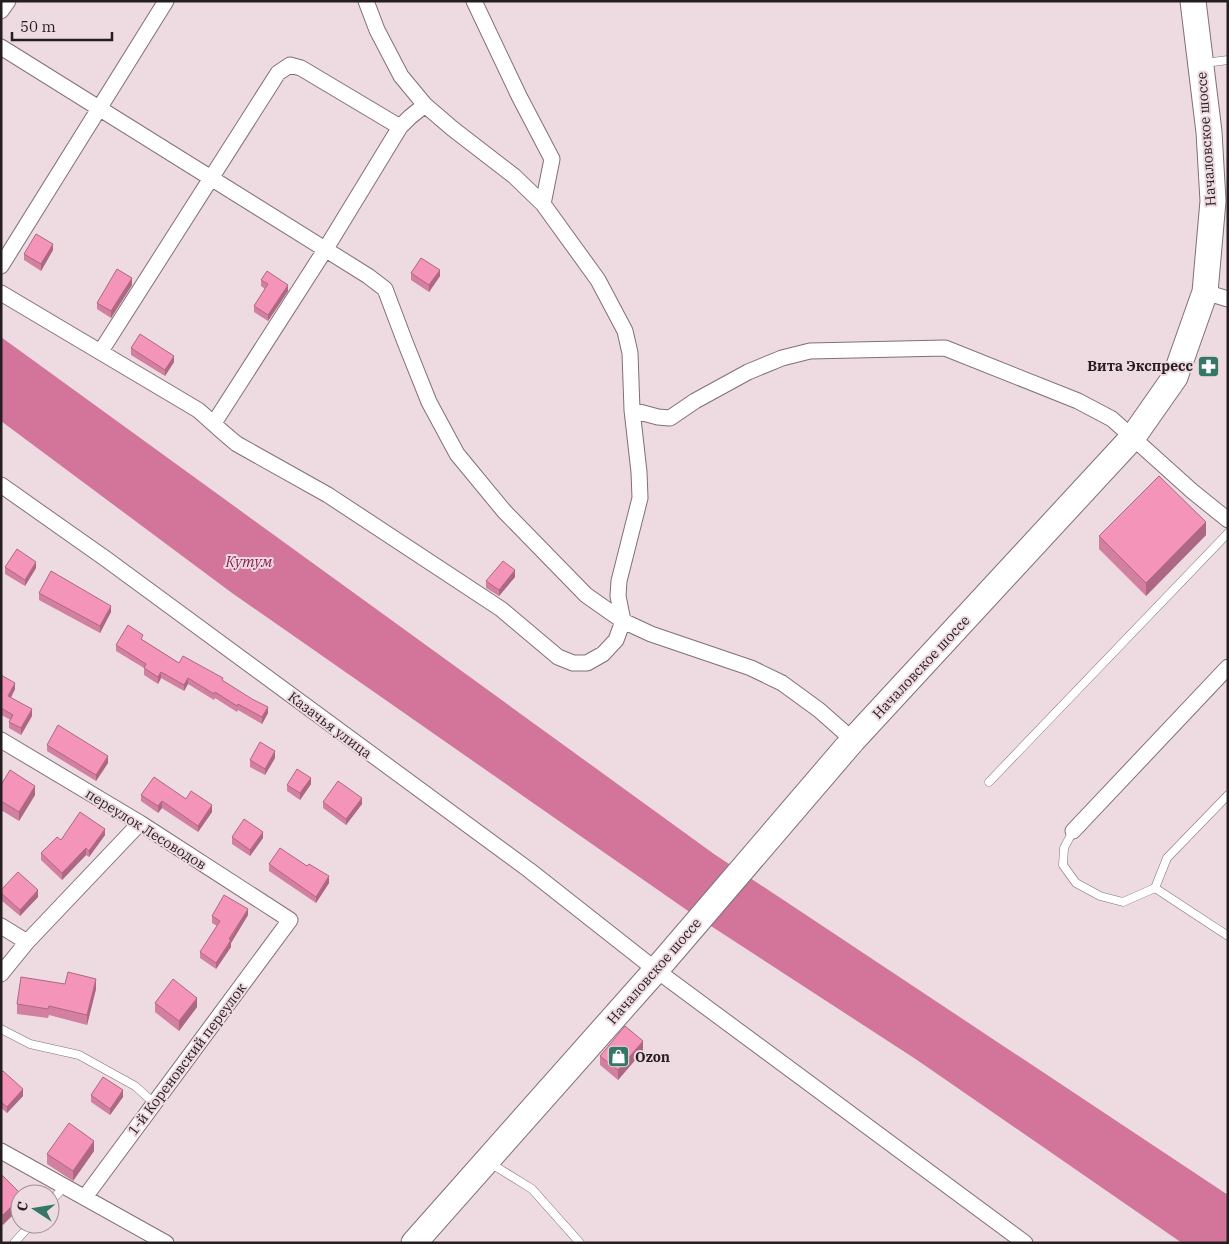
<svg xmlns="http://www.w3.org/2000/svg" width="1229" height="1244" font-family="'IBM Plex Serif',serif">
  <style>
    .water { fill: #d3759a }
    .lines { fill: none; stroke-linecap: round; stroke-linejoin: round }
    .service-casing { stroke: #817076; stroke-width: 9 }
    .minor-casing { stroke: #817076; stroke-width: 17 }
    .primary-casing { stroke: #817076; stroke-width: 27 }
    .service { stroke: #fff; stroke-width: 8 }
    .minor { stroke: #fff; stroke-width: 15 }
    .primary { stroke: #fff; stroke-width: 25 }
    .wall { fill: #d37f9f }
    .shaded-wall { fill: #ac6882 }
    .building { fill: #f594b9; stroke: #ac6882 }
    .labels { text-anchor: middle; dominant-baseline: central; stroke-width: 4; stroke-linejoin: round; paint-order: stroke }
    .street-label { font-size: 14px; fill: #251e21; stroke: #eedae1 }
    .poi-label { font-size: 14px; font-weight: bold; fill: #251e21; stroke: #eedae1; text-anchor: end }
    .water-label { font-size: 15px; font-style: italic; fill: #8f1f56; stroke: #eedae1 }
  </style>
  <rect width="100%" height="100%" fill="#eedae1"/>
  <!-- water -->
  <path class="water" d="M1,337L714,854L1228,1195V1243H1182L917,1060L691,913L232,593L1,421Z"/>
  <g class="lines">
    <defs>
      <path id="service" d="M1205,63L1228,60
        M989,782L1228,533
        M1073,831L1064,848L1063,865L1076,883L1100,896L1123,902L1155,888L1228,936
        M1155,888L1167,858L1228,795
        M1,1029L30,1044L79,1055L135,1086L154,1103
        M490,1163L532,1189L580,1243
        M50,1202L65,1186
        M14,1243L31,1224"/>
      <path id="minor" d="M474,1L519,96L552,159L543,204
        M1,11L8,1
        M1,47L368,276L385,289L405,342L429,402L457,454L504,511L586,595L623,621L651,634L751,668L782,683L819,710L853,740
        M1,266L166,1
        M1205,292L1228,299
        M1,293L198,410C211,421 223,433 237,444L328,495L501,609L558,657L573,663H587L603,654L616,640L623,621L618,596L619,581L640,498L639,472L632,410L630,353L625,331L598,280L543,204L514,176L453,129L425,105L401,76L377,30L366,1
        M101,351L278,73L290,65L301,68L400,127
        M632,410L658,417L670,418L695,401L748,372L782,358L810,351L945,348L1078,401L1112,419L1192,491L1228,520
        M214,423L325,250L400,127L410,117L425,105
        M1,485L106,559L529,870L656,970L1025,1243
        M1,740L140,823L290,920L85,1197
        M1073,831L1228,667
        M1,926L27,942
        M1,974L27,942L140,823
        M1,1151L166,1243"/>
      <path id="primary" d="M414,1243L656,970L853,740L1133,437L1175,377L1205,292L1213,201L1209,132L1193,1"/>
    </defs>
    <!-- service casing -->
    <use href="#service" class="service-casing"/>
    <!-- minor casing -->
    <use href="#minor" class="minor-casing"/>
    <!-- primary casing -->
    <use href="#primary" class="primary-casing"/>
    <!-- service -->
    <use href="#service" class="service"/>
    <!-- minor -->
    <use href="#minor" class="minor"/>
    <!-- primary -->
    <use href="#primary" class="primary"/>
  </g>
  <!-- wall -->
  <path class="wall" d="M53,250L41,271L24,260V254Z
    M411,273L440,276L429,292L411,280Z
    M261,280L288,291L268,321L254,312V306L265,289L261,286Z
    M132,285L111,318L97,309V303Z
    M131,348L174,362L165,376L131,355Z
    M1206,535L1146,596L1099,549V536Z
    M5,567L36,568L25,586L5,574Z
    M515,577L499,596L486,588V581Z
    M39,593L111,612L100,633L39,600Z
    M143,640L179,663L223,681L268,713L262,724L238,710L237,712L215,698L214,700L188,684L184,691L161,678L158,684L144,675V668L116,651V645Z
    M1,675L15,689L11,698L32,716L21,735L9,728V722L11,720L1,715Z
    M47,745L108,763L96,781L47,751Z
    M275,758L265,775L250,767V760Z
    M311,784L300,800L287,791V785Z
    M1,785L35,795L19,821L1,810Z
    M141,795L186,799L212,812L198,832L162,808L158,813L141,801Z
    M323,802L362,804L346,825L323,808Z
    M105,835L89,857L86,855L62,880L41,860V853L61,840Z
    M232,837L263,838L250,856L232,844Z
    M269,864L329,883L316,903L269,871Z
    M1,890L38,897L20,916L1,900Z
    M248,915L231,943V947L216,969L200,958V952L217,926L212,923V916Z
    M65,984L96,989L87,1025L49,1015L48,1018L17,1014V1004Z
    M155,1003L197,1007L179,1031L155,1012Z
    M643,1051L618,1080L600,1065V1056Z
    M1,1073L23,1096L7,1113L1,1108Z
    M91,1095L123,1097L110,1115L91,1102Z
    M94,1151L73,1181L47,1164V1154Z
    M1,1174L21,1194L3,1225L1,1223Z"/>
  <!-- shaded-wall -->
  <path class="shaded-wall" d="M53,244V250L41,271V264Z
    M440,270V276L429,292V285Z
    M132,278V285L111,318V311Z
    M288,285V291L268,321V315Z
    M174,356V362L165,376V370Z
    M1206,522V535L1146,596V583Z
    M36,562V568L25,586V580Z
    M515,570V577L499,596V590Z
    M111,606V612L100,633V626Z
    M161,672V678L158,684V677Z
    M188,678V684L184,691V685Z
    M15,683V689L8,702V696Z
    M268,707V713L262,724V717Z
    M32,709V716L21,735V728Z
    M275,751V758L265,775V769Z
    M108,756V763L96,781V775Z
    M311,778V784L300,800V793Z
    M35,786V795L19,821V812Z
    M362,798V804L346,825V819Z
    M162,801V808L158,813V806Z
    M212,805V812L198,832V826Z
    M105,829V835L89,857V851Z
    M263,832V838L250,856V850Z
    M86,848V855L62,880V873Z
    M329,876V883L316,903V897Z
    M38,890V897L20,916V910Z
    M248,909V915L231,943V947L216,969V963Z
    M96,979V989L87,1025V1015Z
    M197,998V1007L179,1031V1021Z
    M643,1041V1051L618,1080V1070Z
    M23,1089V1096L7,1113V1107Z
    M123,1090V1097L110,1115V1109Z
    M94,1141V1151L73,1181V1171Z
    M20,1198V1208L3,1225V1215Z"/>
  <!-- building -->
  <path class="building" d="M36,234L53,244L41,264L24,254Z
    M421,258L440,270L429,285L411,273Z
    M117,269L132,278L111,311L97,303Z
    M267,271L288,285L268,315L254,306L268,284L261,280Z
    M140,334L174,356L165,370L131,348Z
    M1159,476L1206,522L1146,583L1099,536Z
    M17,549L36,562L25,580L5,567Z
    M503,561L515,570L499,590L486,581Z
    M51,571L111,606L100,626L39,593Z
    M128,625L143,635L141,639L179,663L183,656L223,678L222,680L252,699L268,707L262,717L238,704L237,706L215,692L214,694L188,678L184,685L161,672L158,677L144,668L146,664L116,645Z
    M1,675L15,683L8,696L32,709L21,728L9,722L13,715L1,708Z
    M58,725L108,756L96,775L47,745Z
    M260,742L275,751L265,769L250,760Z
    M297,769L311,778L300,793L287,785Z
    M10,770L35,786L19,812L1,801V785Z
    M154,777L186,799L191,791L212,805L198,826L162,801L158,806L141,795Z
    M338,781L362,798L346,819L323,802Z
    M80,812L105,829L89,851L86,848L62,873L41,853L57,837L61,840Z
    M244,819L263,832L250,850L232,837Z
    M280,848L307,866L309,864L329,876L316,897L269,864Z
    M18,872L38,890L20,910L1,893V890Z
    M224,895L248,909L229,939L231,940L216,963L200,952L220,921L212,916Z
    M68,972L96,979L87,1015L49,1006L48,1009L17,1004L21,977L65,984Z
    M173,979L197,998L179,1021L155,1003Z
    M625,1026L643,1041L618,1070L600,1056Z
    M3,1071L23,1089L7,1107L1,1102V1073Z
    M103,1077L123,1090L110,1109L91,1095Z
    M69,1123L94,1141L73,1171L47,1154Z
    M1,1174L21,1194H20V1198L3,1215L1,1213Z"/>
  <!-- icons -->
  <defs>
    <symbol id="pharmacy-square" viewBox="-11 -11 22 22"><rect x="-9" y="-9" width="18" height="18" rx="4" fill="#357667" stroke="#eedae1"/><path d="M-2-6h4v4h4v4h-4v4h-4v-4h-4v-4h4Z" fill="#fff"/></symbol>
    <symbol id="shop-square" viewBox="-11 -11 22 22"><rect x="-9" y="-9" width="18" height="18" rx="4" fill="#357667" stroke="#eedae1"/><path d="M-5-2.5h2.3a2.7 3.5 0 0 1 5.4 0H5L5.5 6h-11ZM-1.5-2.5h3a1.5 2.3 0 0 0-3 0Z" fill="#fff"/></symbol>
  </defs>
  <g fill-rule="evenodd">
    <use href="#pharmacy-square" x="1196" y="354" width="25" height="25"/>
    <use href="#shop-square" x="606" y="1044" width="25" height="25"/>
  </g>
  <g class="labels">
    <!-- street labels -->
    <g class="street-label">
      <text transform="translate(1206 139) rotate(-94)">Началовское шоссе</text>
      <text transform="translate(921 667) rotate(-47)">Началовское шоссе</text>
      <text transform="translate(330 725) rotate(37)">Казачья улица</text>
      <text transform="translate(146 829) rotate(32)">переулок Лесоводов</text>
      <text transform="translate(654 971) rotate(-49)">Началовское шоссе</text>
      <text transform="translate(187 1059) rotate(-53)">1-й Кореновский переулок</text>
    </g>
    <!-- poi labels -->
    <g class="poi-label">
      <text x="1193" y="366">Вита Экспресс</text>
      <text x="635" y="1057" text-anchor="start">Ozon</text>
    </g>
    <!-- water labels -->
    <g class="water-label">
      <text x="249" y="561">Кутум</text>
    </g>
  </g>
  <!-- border -->
  <rect width="1229" height="1244" fill="none" stroke="#251e21" stroke-width="5"/>
  <!-- north arrow -->
  <g transform="translate(35 1209) rotate(282)"><circle r="24" fill="#eedae1" stroke="#9e8f94"/>
  <path d="M0-4L9 19L0 12L-9 19Z" fill="#357667"/>
  <text y="-8" font-size="14" font-weight="bold" text-anchor="middle" fill="#251e21">С</text>
  </g>
  <!-- scale -->
  <path d="M12 32v8h100v-8" fill="none" stroke="#251e21" stroke-width="2.5"/>
  <text x="20" y="32" font-size="15" fill="#251e21" stroke="#eedae1" stroke-width="4" paint-order="stroke">50 m</text>
</svg>
